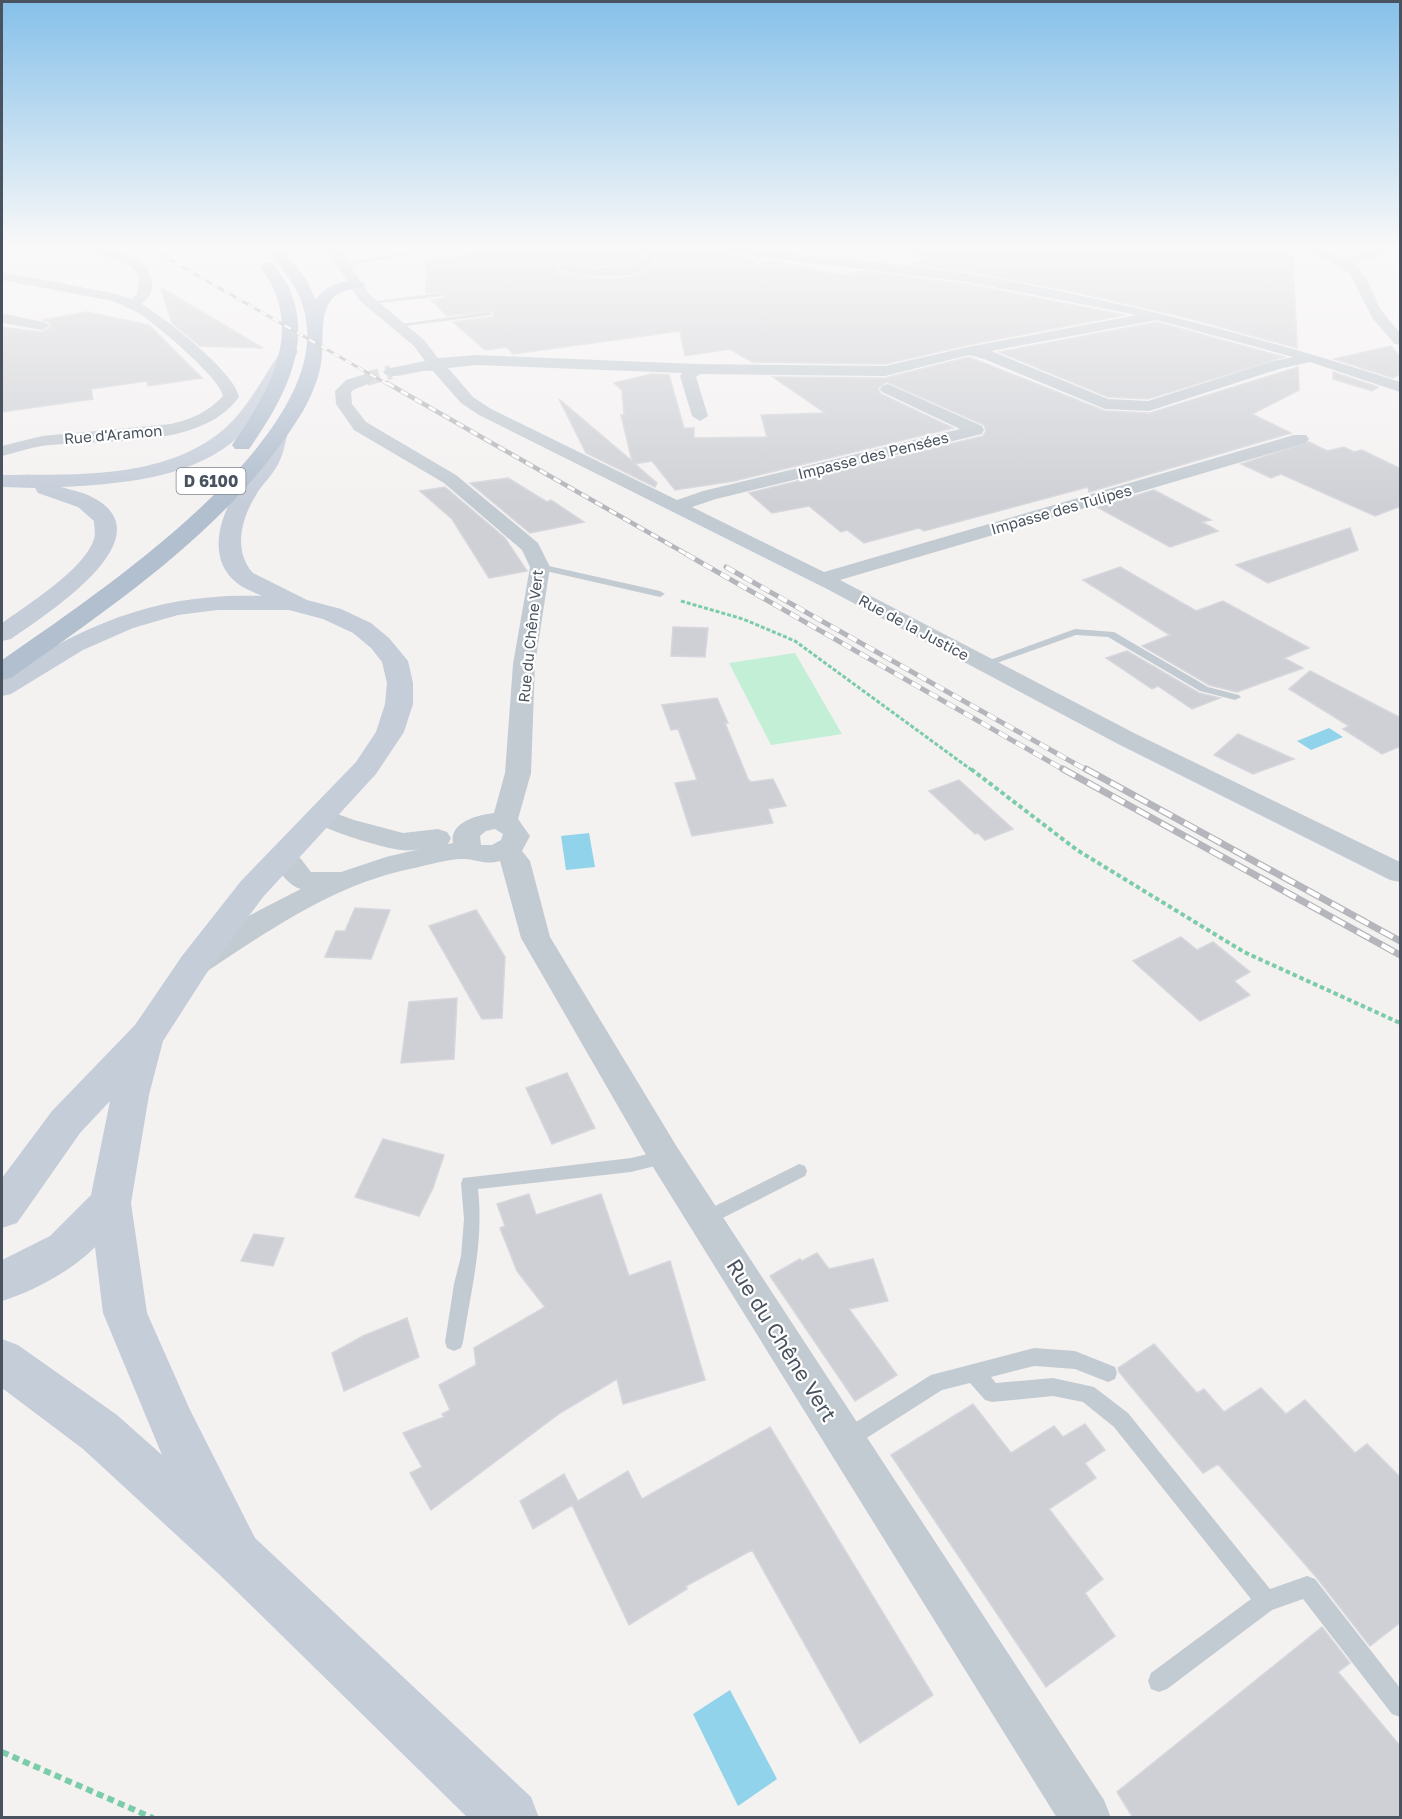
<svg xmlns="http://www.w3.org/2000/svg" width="1402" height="1819" font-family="'Golos Text',sans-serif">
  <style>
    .green { fill: #c2efd6 }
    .water { fill: #90d3eb }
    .building { fill: #ced0d5; stroke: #d6d7dc; stroke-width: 1.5 }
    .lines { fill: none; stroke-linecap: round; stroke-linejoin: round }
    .street-tunnel { stroke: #d2d1d4; stroke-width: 14; stroke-dasharray: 14 7; stroke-linecap: butt }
    .path-far2 { stroke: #7bcca9; stroke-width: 3; stroke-dasharray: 4 2; stroke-linecap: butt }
    .path-far1 { stroke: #7bcca9; stroke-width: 4; stroke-dasharray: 4.5 3; stroke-linecap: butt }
    .path { stroke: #7bcca9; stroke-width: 6; stroke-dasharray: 7 4.5; stroke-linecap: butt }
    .lane { fill: #c3cbd2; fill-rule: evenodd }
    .street { fill: #c3cbd2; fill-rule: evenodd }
    .secondary { fill: #c5cdd9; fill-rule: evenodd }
    .primary { fill: #b2bfcf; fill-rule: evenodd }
    .rail-far3-casing { stroke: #b4b6bb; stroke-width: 3 }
    .rail-far2-casing { stroke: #b4b6bb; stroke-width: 4.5 }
    .rail-far1-casing { stroke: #b4b6bb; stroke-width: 5 }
    .rail-casing { stroke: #b4b6bb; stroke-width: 7 }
    .rail-far3 { stroke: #fff; stroke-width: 2; stroke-dasharray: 7; stroke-linecap: butt }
    .rail-far2 { stroke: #fff; stroke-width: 3; stroke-dasharray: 8; stroke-linecap: butt }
    .rail-far1 { stroke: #fff; stroke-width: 4; stroke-dasharray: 10; stroke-linecap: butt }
    .rail { stroke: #fff; stroke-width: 4.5; stroke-dasharray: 14; stroke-linecap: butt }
    .labels { text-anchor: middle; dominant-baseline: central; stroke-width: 4.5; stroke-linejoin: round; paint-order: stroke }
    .far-street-label { font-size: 15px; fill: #49535f; stroke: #fff }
    .shield { fill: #fff; stroke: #80878f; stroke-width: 1.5 }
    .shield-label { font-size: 16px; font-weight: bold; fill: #49535f }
    .near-street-label { font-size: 21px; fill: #49535f; stroke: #fff }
  </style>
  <rect width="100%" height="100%" fill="#f4f1f1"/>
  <!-- green -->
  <path class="green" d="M795,653L842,734L771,745L729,663Z"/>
  <!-- water -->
  <path class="water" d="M1329,728L1343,737L1311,750L1297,741Z
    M589,833L595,867L566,870L561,836Z
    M730,1690L777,1779L738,1806L693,1714Z"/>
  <!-- building -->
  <path class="building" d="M502,249H643L636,262L594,267L564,261L556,266L559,272L606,279L631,277L652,269L657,255L662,249H722L729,255L744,257L758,265L770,260L842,275L862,271L968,284L1125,315L968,345L885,364L752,362L730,349L685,356L680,331L513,354L507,347L485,350L453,322L492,317L494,315L492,311L447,316L431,300L445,298L443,292L426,293V261Z
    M908,249H1283L1293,254L1297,348L1188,318L1080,293L970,272L909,264L926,261L921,258H925Z
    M160,287L263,348L200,346L172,323Z
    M87,312L149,325L202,378L148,386L147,381L91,389L93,399L2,412V327L42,332L51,327L49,322L42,320Z
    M1157,322L1284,357L1148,399L1108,397L999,352Z
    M1391,346L1401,358V373L1393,378L1334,359Z
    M969,357L1105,411L1150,413L1298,367L1299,390L1252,414L1291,433L1089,492L1088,487L924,531L919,528L864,543L847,530L841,532L809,506L772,513L749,493L983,436L986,431L984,425L887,382L878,388L881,394L953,428L734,481L675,490L652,461L635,464L657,483L655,487L586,453L559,399L632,461L621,415H624L622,390L614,383L652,374L669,375L684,428H694V438L767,437L761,415L825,413L773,377L885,378Z
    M1333,372L1378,387L1372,391L1333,379Z
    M1309,442L1327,451L1344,447L1354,452L1362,450L1401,469V506L1375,516L1281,474L1271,478L1241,464Z
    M508,478L547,502L551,500L584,522L530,533L470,483Z
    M445,487L505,538L527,571L489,578L452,519L420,491Z
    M1154,490L1211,520L1202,522L1218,531L1170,547L1097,507Z
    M1350,528L1358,550L1268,583L1236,565Z
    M1120,567L1196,611L1223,601L1309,648L1284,658L1303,668L1237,692L1209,685L1142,646L1170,635L1083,580Z
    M673,627L708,628L705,657L671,656Z
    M1127,651L1199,693L1220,698L1192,709L1158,686L1152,689L1106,658Z
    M1310,671L1401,718V746L1382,754L1343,729L1349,726L1289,689Z
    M717,698L728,723H725L748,779L751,782L773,779L786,806L768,809L773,823L692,836L675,783L697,780L678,729L671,730L662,705Z
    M1238,734L1294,759L1253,774L1214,755Z
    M959,780L1013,829L985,840L978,833L975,834L929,791Z
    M355,908L390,910L371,959L325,957L336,931H345Z
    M476,910L505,957L502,1018L482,1019L429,926Z
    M1181,937L1197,950L1213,942L1250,972L1234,981L1250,995L1200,1021L1133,961Z
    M457,998L454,1059L401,1063L409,1002Z
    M567,1073L595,1128L552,1144L526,1088Z
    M383,1139L444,1155L433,1188L419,1216L355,1197Z
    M529,1194L536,1215L601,1194L629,1276L670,1261L705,1380L623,1404L617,1379L560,1413L431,1510L410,1473L422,1467L403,1433L444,1417L442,1414L450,1410L439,1385L476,1365L474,1348L545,1307L517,1271L500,1228L505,1226L497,1204Z
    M254,1234L284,1238L273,1266L241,1261Z
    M817,1253L829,1269L873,1259L888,1301L849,1309L897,1375L855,1401L770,1276L800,1259L802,1261Z
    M407,1318L419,1357L344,1391L332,1353L363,1336Z
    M1154,1344L1197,1393L1204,1389L1224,1412L1261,1388L1286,1414L1305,1400L1355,1453L1367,1444L1401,1478V1622L1370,1646L1317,1578L1218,1464L1203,1473L1119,1372L1118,1368Z
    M973,1404L1011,1453L1054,1426L1063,1437L1085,1424L1105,1450L1085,1463L1096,1478L1049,1509L1103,1579L1085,1593L1115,1636L1046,1687L891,1455Z
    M770,1427L933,1695L860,1743L752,1550L686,1586L687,1589L629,1625L572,1505L533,1529L520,1501L564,1474L578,1501L628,1471L642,1499Z
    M1322,1627L1350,1663L1338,1672L1401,1747V1818H1133L1117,1792Z"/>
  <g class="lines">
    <!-- street-tunnel -->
    <path class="street-tunnel" d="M366,379L391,372"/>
    <!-- path-far2 -->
    <path class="path-far2" d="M681,601L743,619L795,641L973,771"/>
    <!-- path-far1 -->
    <path class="path-far1" d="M971,769L1077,850L1244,952L1400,1023"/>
    <!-- path -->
    <path class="path" d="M2,1752L153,1818"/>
    <!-- lane -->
    <path class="lane" d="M425,249H440L344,266L341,264Z
      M441,293L443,296L370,304L367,302Z
      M490,312L492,315L396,327L393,325Z
      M540,564L660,591L665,594L660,597L537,569L535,567Z
      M1075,629L1114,632L1208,687L1239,695L1241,697L1235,700L1200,691L1108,637L1076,635L988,666H980L979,664Z
      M665,1150L671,1152L673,1157L671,1162L631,1172L478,1189C484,1243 471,1289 463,1342L461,1348L454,1351L447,1348L445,1342L454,1284L461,1256L464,1219L461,1183L463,1178L631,1158Z
      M799,1164L805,1166L807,1171L805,1176L711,1224L705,1226L699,1224L696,1219L699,1214Z
      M1034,1348L1075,1351L1115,1367L1117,1373L1115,1379L1108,1382L1075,1369L1034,1366L991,1377L996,1383L1053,1378L1094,1387L1128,1413L1270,1589L1307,1576L1315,1579L1400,1688V1717L1392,1714L1303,1599L1272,1610L1167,1689L1159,1692L1151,1689L1148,1681L1151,1673L1251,1599L1114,1427L1083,1402L1053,1396L992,1402L985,1400L970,1383L942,1390L854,1446L847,1449L840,1446L837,1439L840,1432L931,1375Z"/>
    <!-- street -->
    <path class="street" d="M82,249C105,249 152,252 152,284C153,292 148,299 141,304C164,317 235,372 239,397C200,451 101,438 42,446C28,448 15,453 2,456V446L42,436L171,424C192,419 208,412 223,396C221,379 160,328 143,316C134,310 124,306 113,301L2,280V272L117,294L131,299L137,294L139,277L130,266L121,262Z
      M327,249H339L369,294L424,340L438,358L476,355L696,364L885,366L968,347L1137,315L968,282L730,253L724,249H758C828,259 900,263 970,274C1118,300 1258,336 1400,382V392L1310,362L1279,369L1149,411L1105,409L984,359L969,355L885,376L700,374L696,377L708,416L700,421L692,416L680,376L682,373L476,365L448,368L473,397L491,409L677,500L703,491L960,429L882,392L880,389L882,386L888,384L982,426L984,430L982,434L716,499L692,507L824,572L1294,435H1306L1309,439L1306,443L840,580L1136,734L1400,862V882L1390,880L1118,744L827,589L479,415L461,403L433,371C417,369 401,379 386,375L383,372L386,369L425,361L414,346L359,300ZM1157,320L1293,357L1270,362L1148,401L1108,399L991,351Z
      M646,249H660L655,254L651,267C628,282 584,276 559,270L558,267L564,263L594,269L637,264Z
      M1304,249H1321L1345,259L1379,249H1399L1354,264L1366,278L1381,310L1400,333V345L1395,344L1373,319L1350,274L1339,266Z
      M5,314L47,323L49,326L42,330L2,323V315Z
      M366,374L374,379C369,386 358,386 351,392L352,404L366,422L456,475L538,543L550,567L535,664L531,773L518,819L530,836L522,851L530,861L550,937L677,1147L1104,1800L1111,1818H1057L653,1167L521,938L500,861C484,865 479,860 464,859C451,858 420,867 405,870C334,886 269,930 209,970L198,973L187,970L183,962C194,942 277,901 301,889C288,886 276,867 269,856L273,850C293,844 300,858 311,872H341L386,857L420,849C414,850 407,851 401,850C383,848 317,829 308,816L312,810L321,808L354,820L403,833L438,829L447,832L451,838L448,844L453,843C449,822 478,815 494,813L505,773L513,664L530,567L522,550L444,483L354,430L336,404L335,391L346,380ZM495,829L503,834L501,840L492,845H481L480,836L486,831Z"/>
    <!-- secondary -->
    <path class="secondary" d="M289,347L295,348L298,352C281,378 266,406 246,429C202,478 123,484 61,487C71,490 83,492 92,497C170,537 43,616 11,639L2,641V623C27,605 85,569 94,539C96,534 94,526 94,521L78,507L38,493L35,488L2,487V475C75,474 163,480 223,430C248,409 264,375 283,348Z
      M278,427L285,429L288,433C285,442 284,452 280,460C275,473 263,483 256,495C241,519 233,551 253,573L307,600L341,609L371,623L389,638L408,661L413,683V704L404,732L376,774L263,897L206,974L163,1041L149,1095L131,1203L147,1313L190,1410L255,1538L531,1797L539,1818H468L222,1577L83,1449L2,1388V1339L18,1345L117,1415L162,1455L103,1313L95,1247C73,1270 32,1292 2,1301V1260L50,1236L91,1195L110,1101L80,1133L17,1223L2,1228V1178L52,1111L135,1025L182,956L241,881L356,762L376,732L385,704L387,683L382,662L371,648L353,633L323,619L289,610H217L178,615L133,628L83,650L11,694L2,696V677C87,623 160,592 262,596C254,592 244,589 237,583C208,561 218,520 235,494C243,483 255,472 260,460C265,450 265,438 271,429Z"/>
    <!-- primary -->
    <path class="primary" d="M267,249H282L306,279L316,300C326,284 340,283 357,279L365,284L362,287C354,289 344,290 336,295C317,310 325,343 321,364C318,380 311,397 303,411C234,525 118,602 11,678L2,680V660C91,598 315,450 307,329C305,293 287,276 267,249Z
      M267,262L272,263C278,271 286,281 290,290C314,347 281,403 249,449H235L232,445C263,400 298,346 274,290C271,282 264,274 260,266Z"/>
    <defs>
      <path id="rail-far3" d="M151,249L389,385"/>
      <path id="rail-far2" d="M387,383L688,555"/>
      <path id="rail-far1" d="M686,554L1066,771
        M726,567L1088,771"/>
      <path id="rail" d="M1063,769L1400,955
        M1086,769L1400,941"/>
    </defs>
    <!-- rail-far3 casing -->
    <use href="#rail-far3" class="rail-far3-casing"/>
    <!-- rail-far2 casing -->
    <use href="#rail-far2" class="rail-far2-casing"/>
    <!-- rail-far1 casing -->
    <use href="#rail-far1" class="rail-far1-casing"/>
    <!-- rail casing -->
    <use href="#rail" class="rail-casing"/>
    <!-- rail-far3 -->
    <use href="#rail-far3" class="rail-far3"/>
    <!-- rail-far2 -->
    <use href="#rail-far2" class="rail-far2"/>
    <!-- rail-far1 -->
    <use href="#rail-far1" class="rail-far1"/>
    <!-- rail -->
    <use href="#rail" class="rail"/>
  </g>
  <!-- sky -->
  <linearGradient id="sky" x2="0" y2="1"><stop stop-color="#85c0e9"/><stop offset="0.49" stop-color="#faf9f9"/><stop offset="1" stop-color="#faf9f9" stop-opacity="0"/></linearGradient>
  <rect width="1402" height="504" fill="url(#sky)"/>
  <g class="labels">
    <!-- far-street labels -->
    <g class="far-street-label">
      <text transform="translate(113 434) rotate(-5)">Rue d'Aramon</text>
      <text transform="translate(873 455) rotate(-14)">Impasse des Pensées</text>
      <text transform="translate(1061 509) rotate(-16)">Impasse des Tulipes</text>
      <text transform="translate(914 627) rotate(28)">Rue de la Justice</text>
      <text transform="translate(530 636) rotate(-84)">Rue du Chêne Vert</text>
    </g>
    <!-- shield labels -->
    <rect class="shield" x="176.5" y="468" width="69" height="26" rx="4.5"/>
    <g class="shield-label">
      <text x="211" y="481">D 6100</text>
    </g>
    <!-- near-street labels -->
    <g class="near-street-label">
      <text transform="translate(782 1340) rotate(58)">Rue du Chêne Vert</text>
    </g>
  </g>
  <!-- border -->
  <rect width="1402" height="1819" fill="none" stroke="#49535f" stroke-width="6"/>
</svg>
